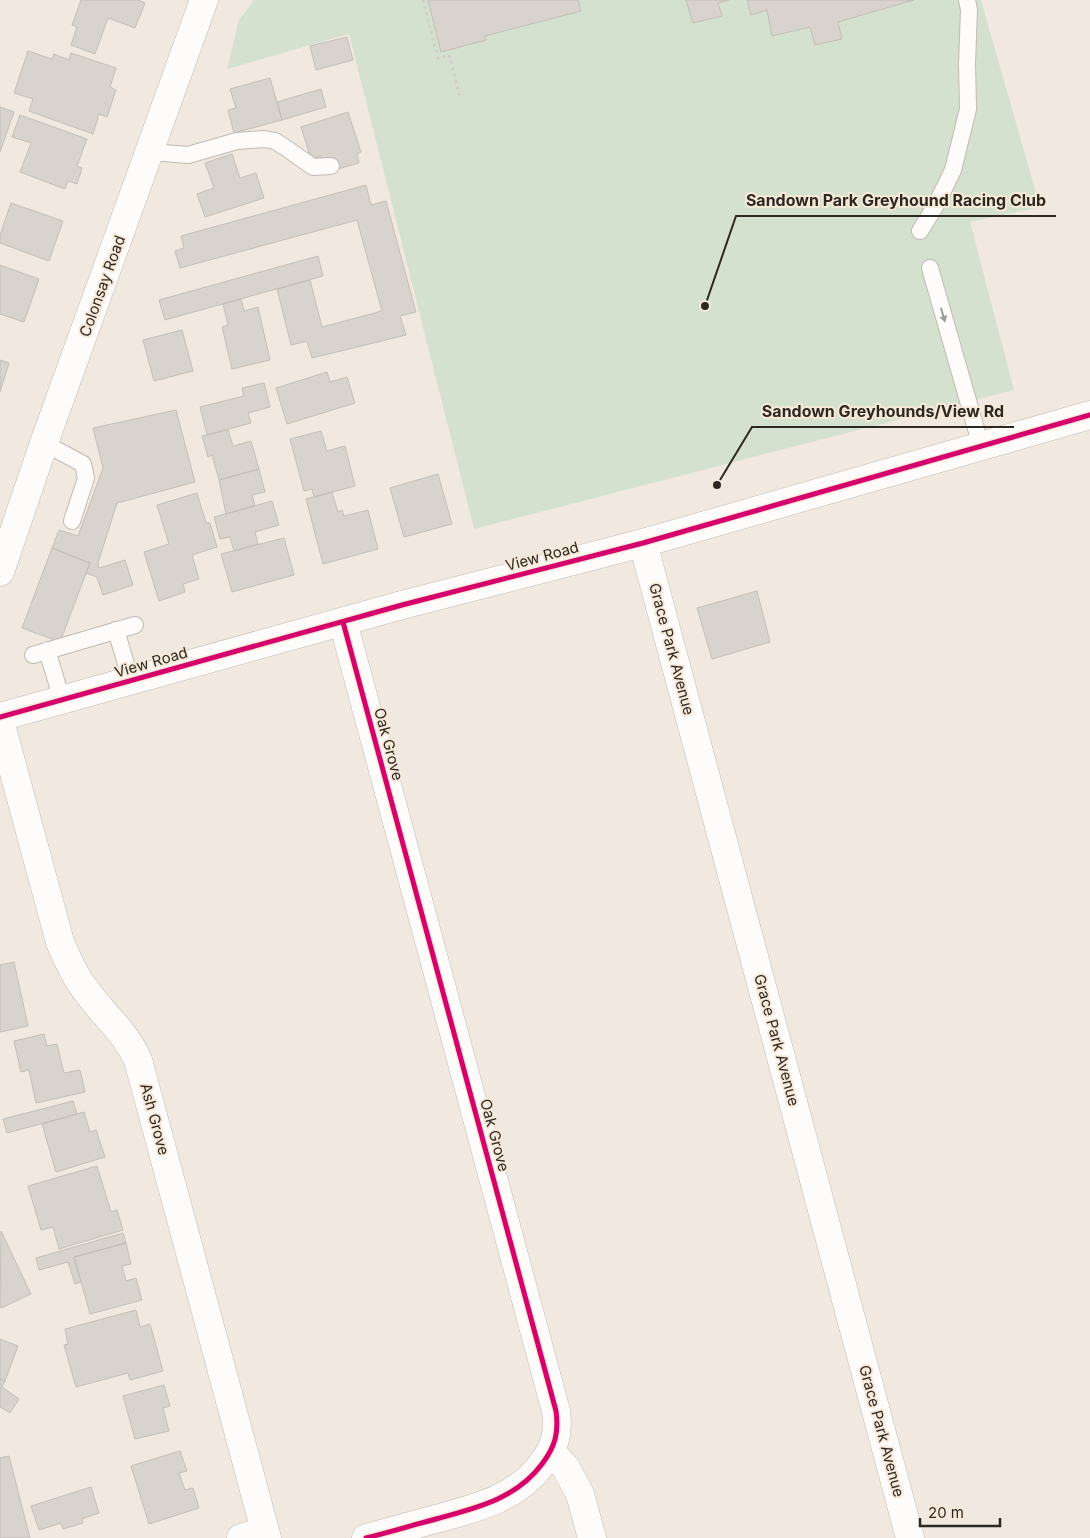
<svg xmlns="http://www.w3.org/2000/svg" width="1090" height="1538" font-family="Inter,sans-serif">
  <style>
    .green { fill: #d4e1ce }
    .building { fill: #d9d3cd; stroke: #c3beb7 }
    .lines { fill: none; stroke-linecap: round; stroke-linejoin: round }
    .service-casing { stroke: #c0bab3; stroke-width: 18 }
    .minor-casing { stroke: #c0bab3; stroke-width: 29 }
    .tertiary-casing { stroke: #c0bab3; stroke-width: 29 }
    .path { stroke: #cfccc9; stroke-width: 3; stroke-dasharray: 2.5 4; stroke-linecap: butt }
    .service { stroke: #fdfcfa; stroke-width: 16 }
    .minor { stroke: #fdfcfa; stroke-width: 28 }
    .tertiary { stroke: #fdfcfa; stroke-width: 28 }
    .cycleway-casing { stroke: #f7e9da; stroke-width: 8 }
    .cycleway { stroke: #d6006c; stroke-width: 5 }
    .oneway { fill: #9f9d99 }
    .labels { text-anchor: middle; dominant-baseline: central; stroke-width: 4; stroke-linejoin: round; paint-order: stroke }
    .street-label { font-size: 15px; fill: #2d2822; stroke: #f7e9da }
    .leader { fill: none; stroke: #2d2822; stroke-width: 2 }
    .callout-dot { fill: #2d2822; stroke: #f7e9da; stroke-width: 2 }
    .callout-label { font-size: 16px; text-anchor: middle; font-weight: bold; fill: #2d2822; stroke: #f7e9da; stroke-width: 4; stroke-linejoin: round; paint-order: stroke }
  </style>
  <rect width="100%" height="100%" fill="#f1e9e0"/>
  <!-- green -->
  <path class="green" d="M254,0H981L1040,207L970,222L1014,390L474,529L349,34L227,69L239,20Z"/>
  <!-- building -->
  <path class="building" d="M81,0H138L145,3L135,28L108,18L95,54L71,45L77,27L72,25Z
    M428,0H578L581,11L485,36L486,40L441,52Z
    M686,0H729L718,3L722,16L693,23Z
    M747,0H914L838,22L842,39L815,45L810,27L772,36L767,10L751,15Z
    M347,37L353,60L316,70L310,46Z
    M28,51L52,59L54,54L69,60L71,53L116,68L110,87L116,90L107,117L99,114L93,134L29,111L33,99L14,93Z
    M270,78L282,120L234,133L228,110L236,108L230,89Z
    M321,89L326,107L282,120L277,102Z
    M0,107L14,112L0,152Z
    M348,112L361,152L357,154L359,163L338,169L335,158L323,162L321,156L311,159L301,127Z
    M20,115L87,139L77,166L82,168L77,184L68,181L65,189L20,172L31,143L12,137Z
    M232,154L240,178L256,173L264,198L205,217L197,194L214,188L205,163Z
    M366,185L371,205L386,201L416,312L400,316L406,335L312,358L307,341L291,345L277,289L310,280L322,327L382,311L357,220L180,268L175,251L184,248L181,236Z
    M11,203L63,221L49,261L0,243V235Z
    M318,256L323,276L165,320L159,300Z
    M0,265L39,279L24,322L0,314Z
    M241,299L244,311L258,307L270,360L232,369L222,327L228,325L223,304Z
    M182,330L193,371L154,381L143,340Z
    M0,360L9,363L0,392Z
    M327,372L330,382L347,377L355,403L287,424L276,388Z
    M264,383L270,407L248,413L251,423L207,435L200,407L244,396L242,388Z
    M176,410L195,482L117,503L98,563L99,568L125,560L133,585L103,595L97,577L86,573L90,563L52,548L59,530L78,536L103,468L93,428Z
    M228,430L233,446L251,441L259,469L219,480L212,455L208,457L202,436Z
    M321,431L327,451L345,446L355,486L314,497L312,489L304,491L290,439Z
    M259,469L265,492L252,495L255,506L226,514L219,480Z
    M438,474L452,524L404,537L390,488Z
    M332,492L338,512L342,510L344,516L368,510L378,549L323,564L306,499Z
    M197,493L206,523H210L217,547L192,555L199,579L183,584L185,592L159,601L144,552L169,544L157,505Z
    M272,501L279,525L255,532L258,544L234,551L230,537L220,539L214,517Z
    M284,538L294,575L232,592L221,554Z
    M52,548L90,563L60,642L22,628Z
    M757,591L770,642L712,659L697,608Z
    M14,962L28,1026L0,1032V965Z
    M44,1034L47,1046L57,1044L64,1073L80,1070L85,1092L36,1103L29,1070L21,1072L14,1041Z
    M73,1101L77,1114L7,1133L3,1119Z
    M84,1112L90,1132L96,1130L105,1157L56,1172L42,1124Z
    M97,1166L111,1212L117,1210L123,1230L59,1249L53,1227L41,1230L28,1186Z
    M1,1231L31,1294L1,1308L0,1306Z
    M123,1233L126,1243L74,1257L81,1282L75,1284L68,1262L39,1270L36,1258Z
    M126,1243L131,1264L122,1266L126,1281L136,1278L142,1300L90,1314L74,1257Z
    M136,1310L140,1327L150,1324L163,1371L130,1380L128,1373L76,1387L64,1345L68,1344L65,1329Z
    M0,1339L18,1346L5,1381L0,1379Z
    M0,1379L5,1381L2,1387L19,1399L10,1413L0,1407Z
    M164,1385L170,1406L163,1408L169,1431L135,1439L123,1396Z
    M180,1451L187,1471L179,1473L185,1490L193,1488L199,1508L149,1524L131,1466Z
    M9,1456L30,1538H0V1458Z
    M91,1487L99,1513L82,1519L83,1523L63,1529L61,1523L39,1530L31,1506Z"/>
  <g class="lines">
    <defs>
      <path id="service" d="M150,152L188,155L237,141L264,139L275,141L286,148L313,167L331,166
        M920,231L936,205L953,170L968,109L967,64L969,10L967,0
        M930,268L981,446
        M44,443L83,464L86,478L72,521
        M116,630L131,681
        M47,650L62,700
        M33,655L135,625"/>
      <path id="minor" d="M643,543L910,1538
        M0,572L44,443L204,0
        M343,622L556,1411C559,1433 555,1447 542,1464C516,1499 476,1508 436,1519C413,1525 390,1532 366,1538
        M0,721L60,942C67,959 74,975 85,989C103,1015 125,1031 138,1060L267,1538
        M551,1451L566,1468L580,1494L592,1538
        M241,1538L265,1531"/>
      <path id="tertiary" d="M0,717L402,605L643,543L1090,415"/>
    </defs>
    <!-- service casing -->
    <use href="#service" class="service-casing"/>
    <!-- minor casing -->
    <use href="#minor" class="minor-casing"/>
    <!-- tertiary casing -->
    <use href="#tertiary" class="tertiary-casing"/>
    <!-- path -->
    <path class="path" d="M423,0L438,58L449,55L460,97"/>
    <!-- service -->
    <use href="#service" class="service"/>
    <!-- minor -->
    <use href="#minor" class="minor"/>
    <!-- tertiary -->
    <use href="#tertiary" class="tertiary"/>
    <defs>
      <path id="cycleway" d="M343,622L556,1411C559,1433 555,1447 542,1464C516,1499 476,1508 436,1519C413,1525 390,1532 366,1538
        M0,717L402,605L643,543L1090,415"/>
    </defs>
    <!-- cycleway casing -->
    <use href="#cycleway" class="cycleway-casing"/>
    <!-- cycleway -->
    <use href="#cycleway" class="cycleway"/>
  </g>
  <!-- one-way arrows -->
  <defs><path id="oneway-solid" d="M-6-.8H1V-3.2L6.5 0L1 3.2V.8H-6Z" transform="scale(1.25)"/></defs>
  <use class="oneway" href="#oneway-solid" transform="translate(943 315) rotate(74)"/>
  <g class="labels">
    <!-- street labels -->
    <g class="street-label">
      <text transform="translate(102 286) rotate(-70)">Colonsay Road</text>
      <text transform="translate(542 556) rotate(-15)">View Road</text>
      <text transform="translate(672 649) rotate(75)">Grace Park Avenue</text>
      <text transform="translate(151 662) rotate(-16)">View Road</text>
      <text transform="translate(389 744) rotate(75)">Oak Grove</text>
      <text transform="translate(777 1040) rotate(75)">Grace Park Avenue</text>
      <text transform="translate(155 1119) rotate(75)">Ash Grove</text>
      <text transform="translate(495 1135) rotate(75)">Oak Grove</text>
      <text transform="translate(882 1431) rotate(75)">Grace Park Avenue</text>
    </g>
  </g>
  <!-- callouts -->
  <path class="leader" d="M705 306L736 216H1056M717 485L752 427H1014"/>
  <g class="callout-dot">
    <circle cx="705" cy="306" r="5"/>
    <circle cx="717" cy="485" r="5"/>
  </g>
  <g class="callout-label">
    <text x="896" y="206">Sandown Park Greyhound Racing Club</text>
    <text x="883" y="417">Sandown Greyhounds/View Rd</text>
  </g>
  <!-- scale -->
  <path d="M920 1518v8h80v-8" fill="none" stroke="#2d2822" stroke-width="2.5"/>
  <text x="928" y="1518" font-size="15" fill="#2d2822" stroke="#f7e9da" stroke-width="4" paint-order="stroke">20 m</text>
</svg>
